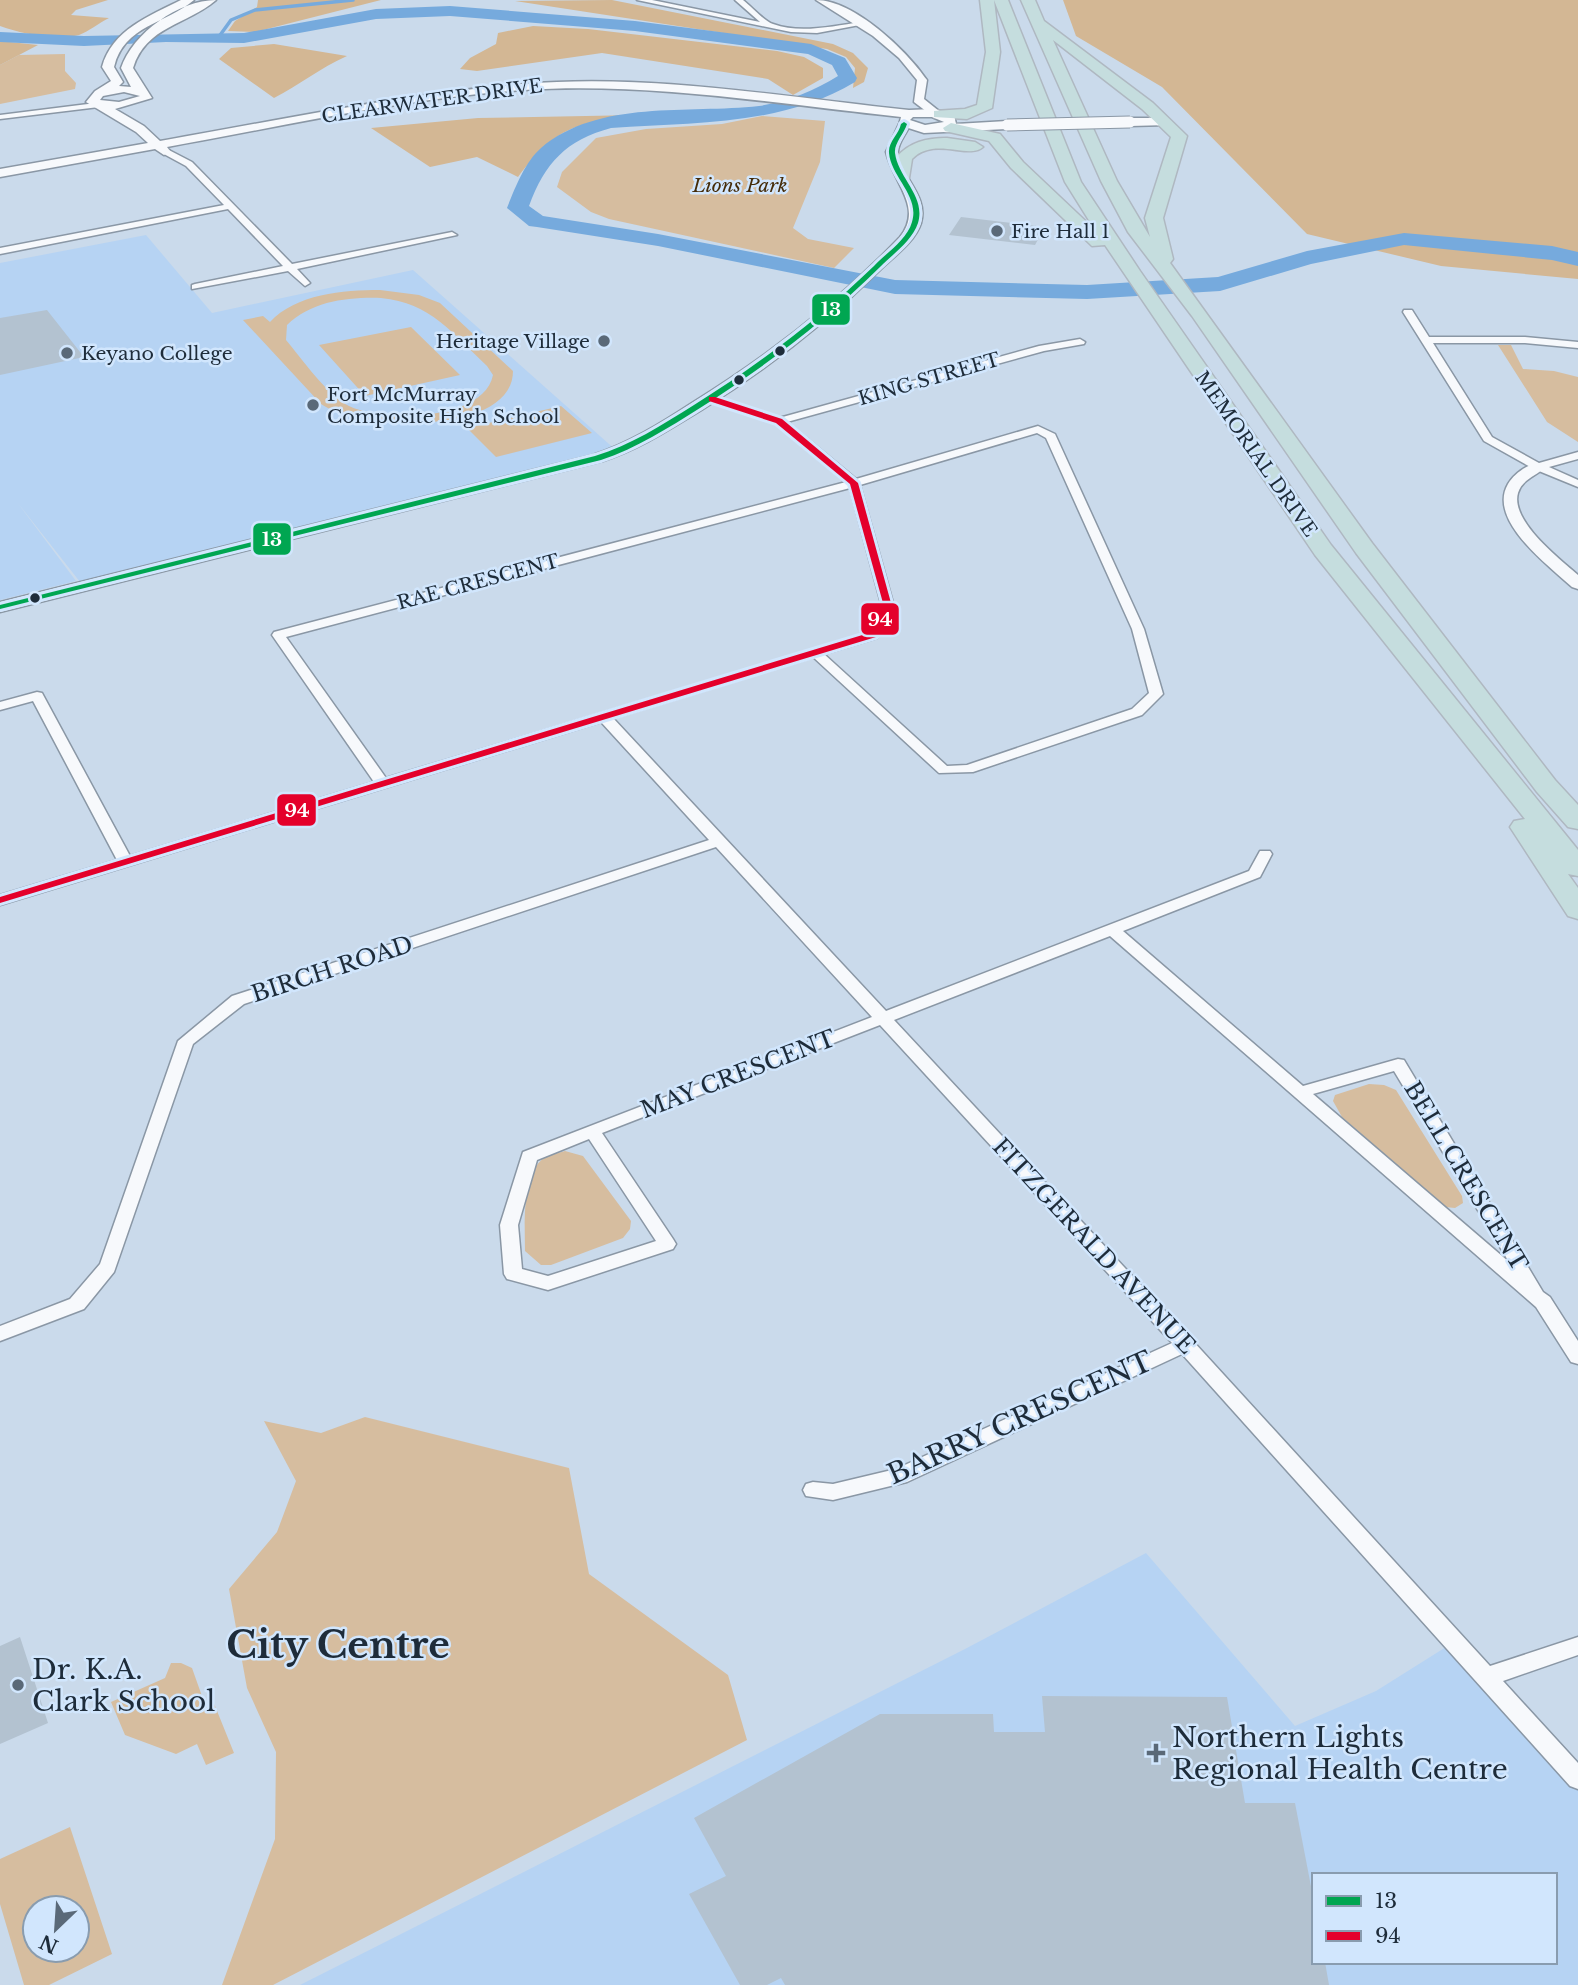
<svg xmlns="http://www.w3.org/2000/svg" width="1578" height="1985" font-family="'Libre Baskerville',serif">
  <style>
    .built { fill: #b6d3f3; fill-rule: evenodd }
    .green { fill: #d6bd9f; fill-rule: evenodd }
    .forest { fill: #d3b794 }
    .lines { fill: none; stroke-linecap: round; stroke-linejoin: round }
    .stream { stroke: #76aadd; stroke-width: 3.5 }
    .river { fill: #76aadd; fill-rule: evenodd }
    .building { fill: #b3c2d0 }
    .minor-casing { stroke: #8a97a5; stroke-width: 3 }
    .tertiary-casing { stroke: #8a97a5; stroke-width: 3 }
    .secondary-casing { stroke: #8a97a5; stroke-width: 3 }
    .motorway-casing { stroke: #afb8c1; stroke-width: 3 }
    .minor { fill: #f7f9fc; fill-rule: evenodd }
    .tertiary { fill: #f7f9fc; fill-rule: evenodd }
    .secondary { fill: #f7f9fc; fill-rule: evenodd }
    .motorway { fill: #c5ddde; fill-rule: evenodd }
    .secondary-bridge-casing { stroke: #8a97a5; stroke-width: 13; stroke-linecap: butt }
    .secondary-bridge { stroke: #f7f9fc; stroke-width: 11 }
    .bus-1-casing { stroke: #d1e6fd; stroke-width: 6 }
    .bus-2-casing { stroke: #d1e6fd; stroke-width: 6 }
    .bus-1 { fill: #00a651; fill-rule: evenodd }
    .bus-2 { fill: #e4002b; fill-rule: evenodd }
    .poi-dot { fill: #5a6978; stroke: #d1e6fd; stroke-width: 2.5 }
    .bus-dot { fill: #1e2c3a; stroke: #d1e6fd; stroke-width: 2.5 }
    .labels { text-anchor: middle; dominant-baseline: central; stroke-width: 5; stroke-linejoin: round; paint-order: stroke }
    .far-street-label { font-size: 19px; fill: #1e2c3a; stroke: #d1e6fd }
    .far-park-label { font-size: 19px; font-style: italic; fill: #452c09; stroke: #d1e6fd }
    .far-poi-label { font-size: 19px; fill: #1e2c3a; stroke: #d1e6fd; text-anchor: start }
    .street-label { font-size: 23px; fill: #1e2c3a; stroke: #d1e6fd }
    .near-street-label { font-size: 28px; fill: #1e2c3a; stroke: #d1e6fd }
    .near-poi-label { font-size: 28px; fill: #1e2c3a; stroke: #d1e6fd; text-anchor: start }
    .near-district-label { font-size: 37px; font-weight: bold; fill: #1e2c3a; stroke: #d1e6fd }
    .line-badge { stroke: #d1e6fd; stroke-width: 2.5 }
    .badge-label { font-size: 19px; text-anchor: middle; font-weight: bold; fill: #fff }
  </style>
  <rect width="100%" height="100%" fill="#cadaeb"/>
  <!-- built -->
  <path class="built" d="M146,235L212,313L413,270L618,452L84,587L17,502L76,581L0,600V263Z
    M1146,1553L1295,1726L1376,1691L1454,1642L1578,1779V1985H300L965,1649ZM1314,1875H1555V1962H1314Z"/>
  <!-- green -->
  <path class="green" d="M65,54V71L76,83L75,89L0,104V65L19,55Z
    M762,116L825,121L820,162L793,228L808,239L854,248L834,268L609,219L591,212L557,187L562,172L596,138L646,129L722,124Z
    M380,290L419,295L440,303L513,371C513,436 359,431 321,404L243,320L263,316L270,322C296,294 343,290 380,290ZM381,298C431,303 452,333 487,366L493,375C484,421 383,423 349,406C327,395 302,359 286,340L287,325C312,301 348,297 381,298Z
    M411,327L460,375L365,396L319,345Z
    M1498,345H1511L1523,369L1554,371L1578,377V442L1547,422Z
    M561,406L592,433L496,457L467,428Z
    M1369,1084L1384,1085L1396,1090L1462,1196L1463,1203L1455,1208L1445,1207L1342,1117L1333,1101L1335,1095Z
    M565,1151L583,1156L631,1221L630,1229L623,1238L551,1265H541L525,1251C525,1227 521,1174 544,1158C549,1155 559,1153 565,1151Z
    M365,1417L569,1468L589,1574L728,1675L747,1740L273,1985H222L275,1839L276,1752L247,1688L229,1589L277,1532L296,1481L264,1421L321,1433Z
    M171,1663H181L192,1668L203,1699L213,1701L234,1753L206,1765L197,1744L176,1754L125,1735L111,1702L165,1678Z
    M70,1827L112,1954L49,1985H24L0,1904V1859ZM35,1908H77V1950H35Z"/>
  <!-- forest -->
  <path class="forest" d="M0,0H108L76,10L71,15L109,18C99,23 88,32 79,35C55,41 23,34 0,26Z
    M258,0H381L255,32L228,31L235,21L257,7Z
    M612,0L833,44L853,53L868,68L864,82L853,88L855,68L846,57L827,49L515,1Z
    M1063,0H1578V279L1441,266L1307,234L1162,87L1076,36Z
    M533,26L588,29L777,51L804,57L823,68V78L793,95L768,79L602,53L477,71L460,69L470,58L496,44L498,33Z
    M0,41L38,45L0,65Z
    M274,44L347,56C320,68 299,85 274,98L219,59L231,48Z
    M638,115C574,124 558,125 518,177L477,157L430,167L371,128L478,118Z"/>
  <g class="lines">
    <!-- stream -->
    <path class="stream" d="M218,38L231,20L255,10L353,0"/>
    <!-- river -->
    <path class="river" d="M450,6L635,21L811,44L845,58L857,78L855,82C782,126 694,122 611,128C566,140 545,163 529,206L543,216L658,234L895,280L1087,285L1218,277L1307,251L1404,233L1552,246L1578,252V266L1552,260L1404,245L1311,264L1220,291L1087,299L895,294L658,246L537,227L529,226L507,208C515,188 525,162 541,148C599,99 688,114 759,106C787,102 814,91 838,76L832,65L808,54L635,31L450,16L376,19L244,43L166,42L84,46L0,42V32L84,36L244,33L376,9Z"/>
  </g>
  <!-- building -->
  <path class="building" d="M961,217L1045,227L1035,245L949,235Z
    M47,310L84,357L0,375V318Z
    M20,1637L48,1723L0,1744V1646Z
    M1042,1696L1227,1697L1245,1803H1295L1314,1902V1962H1325L1329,1985H785L781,1978L767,1985H740L689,1894L726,1876L694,1818L880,1714H993L994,1732H1045Z"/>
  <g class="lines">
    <defs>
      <path id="minor" d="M637,0H652L760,22L735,0H743C752,7 764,21 773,24C800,34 833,26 861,22L865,24L817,33L791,32Z
        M96,103L99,107L0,119V115Z
        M165,148L192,162L292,264L452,232L457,235L297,269L310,283L305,286L288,271L192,289V285L195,284L283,266L228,209L0,254V248L224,205L186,166L162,153V149Z
        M1404,310H1412L1429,337H1525L1578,342V348L1525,343H1433L1492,437L1539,463L1578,452V459L1549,467L1578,480V487L1534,469L1484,441L1403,312Z
        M1080,339L1085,342L1084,344L1044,351L787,422L856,479L1038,426L1055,434L1144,629L1163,694L1142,715L973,772L939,773L813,657L613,718L886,1011L1249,871L1260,851H1270L1272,854L1260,877L1123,931L1303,1086L1398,1059L1404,1060L1543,1292L1550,1297L1578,1341V1364L1571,1362L1536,1307L1110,936L894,1020L1192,1340L1490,1666L1578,1637V1655L1503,1681L1578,1763V1789L1570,1786L1182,1354L907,1482L833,1500L806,1496L803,1490L806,1484L813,1482L833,1484L896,1469L1172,1343L880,1025L602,1133L673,1239L676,1244L673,1249L548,1290L507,1279L504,1274L500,1225L523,1152L872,1017L716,847L244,1004L193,1044L114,1272L84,1309L0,1341V1326L70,1299L100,1264L178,1041L232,996L709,840L601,722L0,905V895L117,860L33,701L0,710V702L37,692L42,693L130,856L374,782L272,635L274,632L846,482L775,423L708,401V397H716L779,418L1039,346ZM1037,433L1046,438L1132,629L1149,693L1132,709L967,765L947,766L824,654L877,638L893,603L860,485ZM850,488L881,603L868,633L386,778L286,637ZM1394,1071L1509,1262L1313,1094ZM589,1139L656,1241L548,1276L522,1269L518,1225L537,1160Z"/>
      <path id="tertiary" d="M816,0C854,0 906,50 927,80L924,99L939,111V115H931L914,102L917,80L899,58L873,36Z
        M900,122L910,124C907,134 897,143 898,153C901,178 929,196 921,223C915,242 893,257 879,271C825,324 767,369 703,409C670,429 640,449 603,461L0,612V602L593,455C629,443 660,424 692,403C768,356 838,302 900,237C924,207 893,183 886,152Z
        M1538,463L1545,467C1537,476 1522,479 1518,493C1510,521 1560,559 1578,575V589L1572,587C1548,565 1487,520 1508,484C1514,474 1526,465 1538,463Z"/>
      <path id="secondary" d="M181,0H194C166,24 124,25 114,67L123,82L119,86L131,87L121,68C133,33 179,0 216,0C187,25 146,26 133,68L152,98L115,109L144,126L160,141C280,120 401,94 523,84C651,73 782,97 909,110L933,109L954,115L956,124L1007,121L1013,125L1007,129L924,133L899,125L901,117C776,104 650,82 524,90C405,98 285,126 167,147L170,151L164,155L155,149L0,177V169L148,143L136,132L86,102L95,91L111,81L102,67C112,30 149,16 181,0ZM124,92L140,96L119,102L100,100L103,96ZM913,117H932L944,122L925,125L910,120Z
        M1164,118L1168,119V125L1130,126L1124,122L1130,118Z"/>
      <path id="motorway" d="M980,0H994L1000,52L992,108L967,119L934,117V111L965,109L977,105L986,52Z
        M994,0H1008L1081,182L1140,271L1331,545L1578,850V876L1568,874L1578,888V919L1568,916L1510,827L1514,821L1525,819L1315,555L1105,245L1092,246L1011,168L989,141L945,131L943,128L951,123L1000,134L1023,162L1095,230L1065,182Z
        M1021,0H1035L1044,21L1153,103L1187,136L1163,218L1173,259L1170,263L1372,543L1555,780L1578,805V829L1568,827L1537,792L1356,553L1192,316L1128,232L1101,181ZM1053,40L1142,109L1171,137L1145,218L1150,237L1117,181Z
        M947,138L975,142L983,147C969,160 934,136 912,159L909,178H897L896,158C909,142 927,138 947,138Z"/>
    </defs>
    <!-- minor casing -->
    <use href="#minor" class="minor-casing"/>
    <!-- tertiary casing -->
    <use href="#tertiary" class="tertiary-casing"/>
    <!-- secondary casing -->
    <use href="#secondary" class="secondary-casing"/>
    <!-- motorway casing -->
    <use href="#motorway" class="motorway-casing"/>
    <!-- minor -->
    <use href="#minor" class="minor"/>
    <!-- tertiary -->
    <use href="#tertiary" class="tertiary"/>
    <!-- secondary -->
    <use href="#secondary" class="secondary"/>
    <!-- motorway -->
    <use href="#motorway" class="motorway"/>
    <defs>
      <path id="secondary-bridge" d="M1007,125L1130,122"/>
    </defs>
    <!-- secondary-bridge casing -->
    <use href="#secondary-bridge" class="secondary-bridge-casing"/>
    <!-- secondary-bridge -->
    <use href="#secondary-bridge" class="secondary-bridge"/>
    <defs>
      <path id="bus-1" d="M904,122L907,124C904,134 894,143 895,153C898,178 926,196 918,223C912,241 893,254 880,267C824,322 766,366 700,408C668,428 637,448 601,460L0,609V605L595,456C631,445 662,425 694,405C759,364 819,319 874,266C886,253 907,240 912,222C920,196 891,177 889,153C888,142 899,134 901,124Z"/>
      <path id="bus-2" d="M709,397H715L782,419L858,483L891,603L876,637L0,903V897L869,633L883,603L850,484L776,423L709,401Z"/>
    </defs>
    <!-- bus-1 casing -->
    <use href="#bus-1" class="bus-1-casing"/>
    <!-- bus-2 casing -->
    <use href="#bus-2" class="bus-2-casing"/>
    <!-- bus-1 -->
    <use href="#bus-1" class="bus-1"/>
    <!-- bus-2 -->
    <use href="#bus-2" class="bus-2"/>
  </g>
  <!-- markers -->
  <g class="poi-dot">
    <circle cx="997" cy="231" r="7"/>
    <circle cx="604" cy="341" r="7"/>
    <circle cx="67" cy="353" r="7"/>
    <circle cx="313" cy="405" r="7"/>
    <circle cx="18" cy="1685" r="7"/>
    <path d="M1152.5 1742.5h7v7h7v7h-7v7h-7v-7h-7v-7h7z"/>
  </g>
  <g class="bus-dot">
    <circle cx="780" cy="351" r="6"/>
    <circle cx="739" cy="380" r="6"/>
    <circle cx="35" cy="598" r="6"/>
  </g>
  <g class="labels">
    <!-- far-street labels -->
    <g class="far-street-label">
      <text transform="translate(432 101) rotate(-8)">CLEARWATER DRIVE</text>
      <text transform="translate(929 379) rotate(-16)">KING STREET</text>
      <text transform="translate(1256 454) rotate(55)">MEMORIAL DRIVE</text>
      <text transform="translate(478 582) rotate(-15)">RAE CRESCENT</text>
    </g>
    <!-- far-park labels -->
    <g class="far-park-label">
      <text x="740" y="185">Lions Park</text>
    </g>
    <!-- far-poi labels -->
    <g class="far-poi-label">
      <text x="1011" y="231">Fire Hall 1</text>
      <text x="590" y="341" text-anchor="end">Heritage Village</text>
      <text x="81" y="353">Keyano College</text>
      <text x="327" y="394">Fort McMurray<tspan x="327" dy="22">Composite High School</tspan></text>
    </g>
    <!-- street labels -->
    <g class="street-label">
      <text transform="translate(332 969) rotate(-18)">BIRCH ROAD</text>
      <text transform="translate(738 1074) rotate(-21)">MAY CRESCENT</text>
      <text transform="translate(1466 1176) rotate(59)">BELL CRESCENT</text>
      <text transform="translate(1094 1246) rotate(47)">FITZGERALD AVENUE</text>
    </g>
    <!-- near-street labels -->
    <g class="near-street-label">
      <text transform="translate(1020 1418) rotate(-24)">BARRY CRESCENT</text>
    </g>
    <!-- near-poi labels -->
    <g class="near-poi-label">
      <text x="32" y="1669">Dr. K.A.<tspan x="32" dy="32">Clark School</tspan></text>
      <text x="1172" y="1737">Northern Lights<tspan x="1172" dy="32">Regional Health Centre</tspan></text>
    </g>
    <!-- near-district labels -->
    <g class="near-district-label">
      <text x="338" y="1645">City Centre</text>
    </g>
  </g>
  <g class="line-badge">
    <rect x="811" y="293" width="40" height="33" rx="7" fill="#00a651"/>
    <rect x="252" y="522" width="40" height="34" rx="7" fill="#00a651"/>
    <rect x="860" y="602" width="40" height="34" rx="7" fill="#e4002b"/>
    <rect x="276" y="793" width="41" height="34" rx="7" fill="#e4002b"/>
  </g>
  <g class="badge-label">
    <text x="831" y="316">13</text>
    <text x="272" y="546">13</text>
    <text x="880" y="626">94</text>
    <text x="297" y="817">94</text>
  </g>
  <!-- legend -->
  <rect x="1312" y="1873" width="245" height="91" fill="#d1e6fd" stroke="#899caf" stroke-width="2"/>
  <rect x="1326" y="1896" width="35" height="10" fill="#00a651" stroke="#899caf" stroke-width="2"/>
  <text x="1375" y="1908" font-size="21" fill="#1e2c3a">13</text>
  <rect x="1326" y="1931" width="35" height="10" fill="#e4002b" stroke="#899caf" stroke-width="2"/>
  <text x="1375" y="1943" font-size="21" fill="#1e2c3a">94</text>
  <!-- north arrow -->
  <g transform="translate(56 1929) rotate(205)"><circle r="33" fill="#d1e6fd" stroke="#899caf" stroke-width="2"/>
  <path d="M0-5L12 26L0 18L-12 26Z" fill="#5a6978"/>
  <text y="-10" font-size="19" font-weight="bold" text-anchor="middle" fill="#1e2c3a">N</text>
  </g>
</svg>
